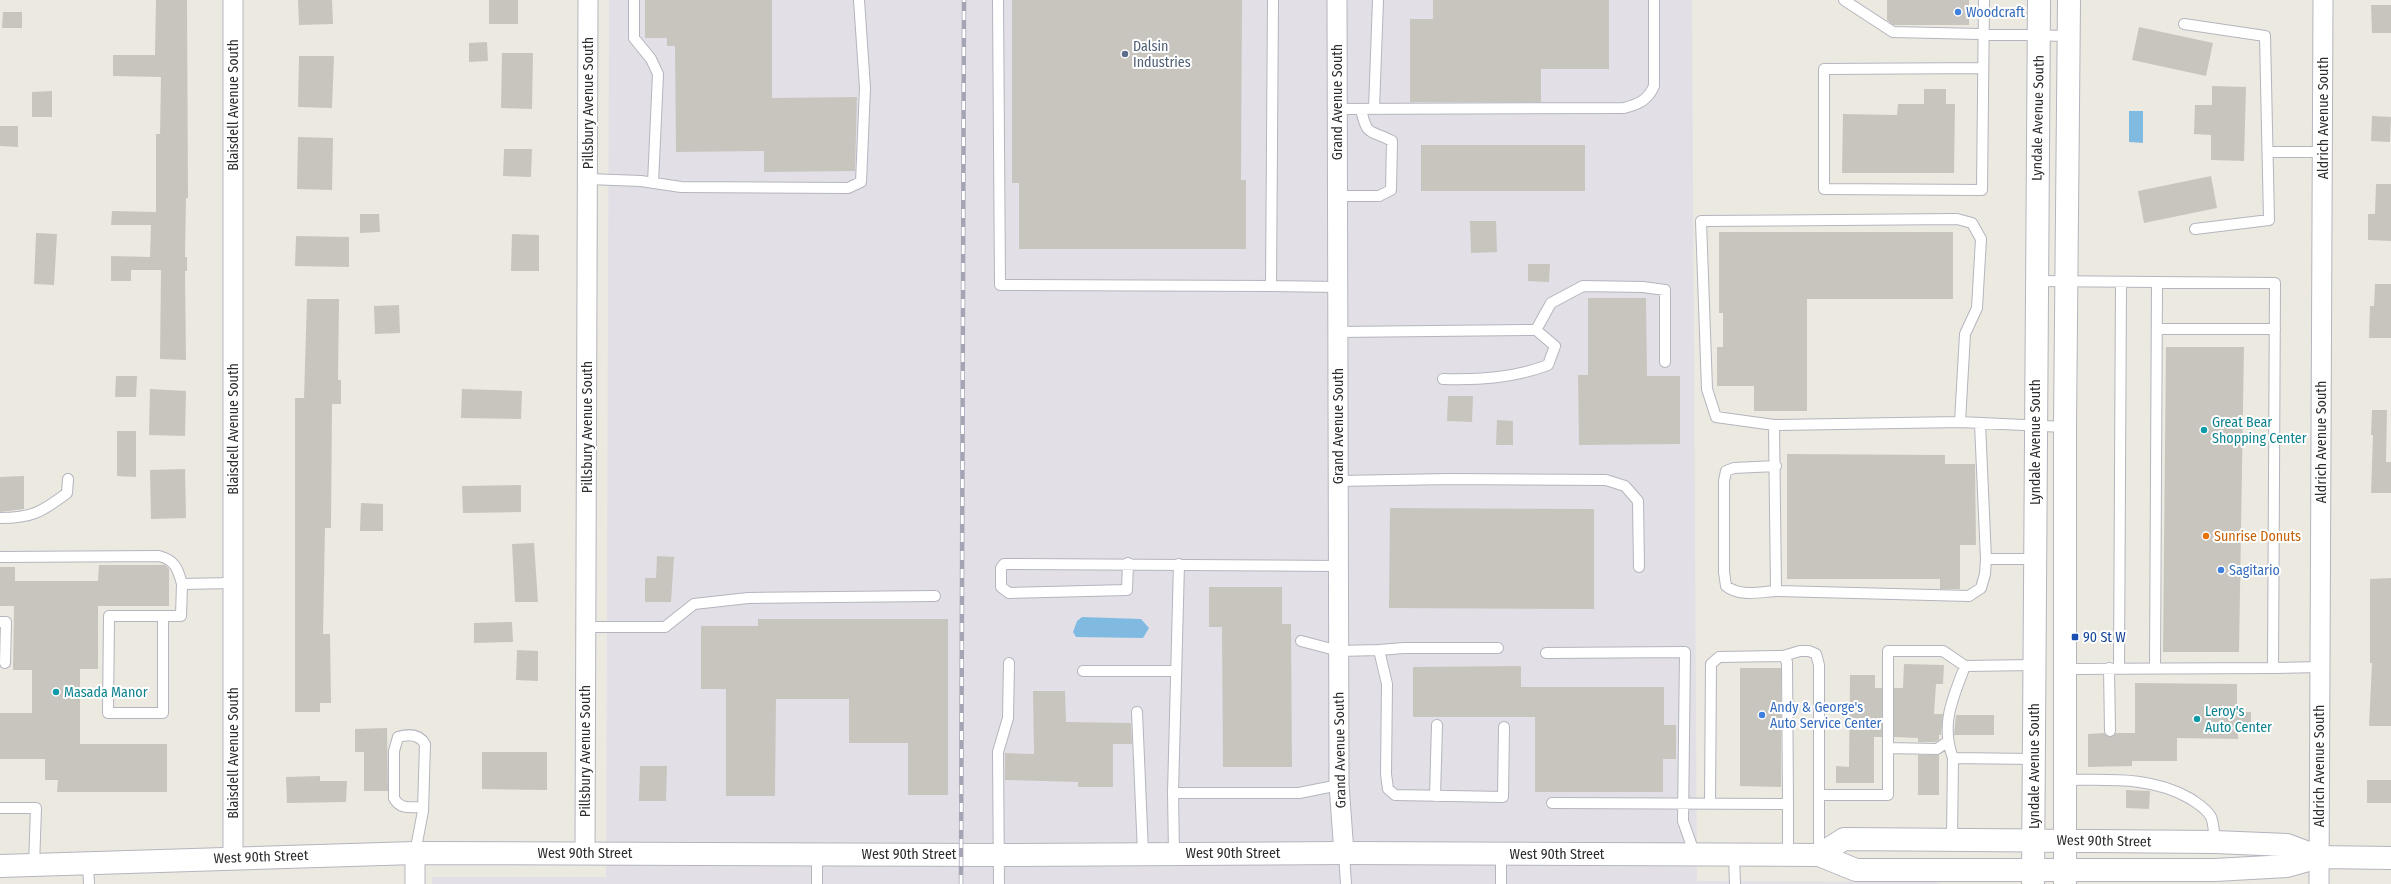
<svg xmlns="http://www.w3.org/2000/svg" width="2391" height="884" font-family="'Fira Sans Condensed',sans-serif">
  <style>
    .industrial { fill: #e2e0e6 }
    .water { fill: #81bae0 }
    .building { fill: #c8c5bf }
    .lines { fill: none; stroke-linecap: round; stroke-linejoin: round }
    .lane-casing { stroke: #b4b5be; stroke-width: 12 }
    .street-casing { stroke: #b4b5be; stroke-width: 21 }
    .secondary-casing { stroke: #b4b5be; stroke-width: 24 }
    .lane { stroke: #fff; stroke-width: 10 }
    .street { stroke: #fff; stroke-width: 19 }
    .secondary { stroke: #fff; stroke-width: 22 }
    .rail-casing { stroke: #a4a4b4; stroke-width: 4.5 }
    .rail { stroke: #fff; stroke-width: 3; stroke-dasharray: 9; stroke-linecap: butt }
    .shop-dot { fill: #3f7fe0; stroke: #fff; stroke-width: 1.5 }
    .service-dot { fill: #5c6f8a; stroke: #fff; stroke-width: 1.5 }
    .culture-dot { fill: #0f9aa8; stroke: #fff; stroke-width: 1.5 }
    .food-dot { fill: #e8710a; stroke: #fff; stroke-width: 1.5 }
    .transit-dot { fill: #1a4fb4; stroke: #fff; stroke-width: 1.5 }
    .labels { text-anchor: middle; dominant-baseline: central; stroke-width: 4; stroke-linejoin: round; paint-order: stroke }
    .shop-label { font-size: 14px; fill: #366cbe; stroke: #fff; text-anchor: start }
    .service-label { font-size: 14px; fill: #4e5e75; stroke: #fff; text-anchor: start }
    .street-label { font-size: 14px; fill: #2c2c2c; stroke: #fff }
    .culture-label { font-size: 14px; fill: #0d838f; stroke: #fff; text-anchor: start }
    .food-label { font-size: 14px; fill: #c56008; stroke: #fff; text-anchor: start }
    .transit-label { font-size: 14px; fill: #164399; stroke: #fff; text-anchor: start }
  </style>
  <rect width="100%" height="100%" fill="#ece9e1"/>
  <!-- industrial -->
  <path class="industrial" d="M609,0H1692L1697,881L1935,882L1940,884H432V877H606Z"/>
  <!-- water -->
  <path class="water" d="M2129,111H2143V143L2129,142Z
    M1082,617L1141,619L1149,628L1143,638L1076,637L1073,632L1077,621Z"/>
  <!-- building -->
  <path class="building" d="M156,0H187L188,198H186L185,257H187V271H185L186,360L160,359L161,270H131V281H111V256L150,257L151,225H111L112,211L156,212V134H160L161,77L113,76V55H155Z
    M298,0H332L333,24L299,25Z
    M489,0H518V24H489Z
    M645,0H772V98L857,97L855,171L764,172V151L676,152L675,46H667V38H645Z
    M1012,0H1242L1241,180H1246V249H1019V183H1012Z
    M1433,0H1609V69H1541V102H1410V19H1433Z
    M1887,0H1969V25H1893L1887,20Z
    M2371,5H2391V33H2372Z
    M3,12H22V28H2Z
    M2139,27L2213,43L2206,76L2132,60Z
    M487,42L488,61L469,62V43Z
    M502,53H533L532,109L501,108Z
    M299,56H334L332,108L298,107Z
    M2212,86L2246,87L2244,161L2211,160V135L2194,134L2195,105H2212Z
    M1924,89H1946V104H1955L1954,173H1842L1843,114L1897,115L1898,104H1924Z
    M52,91V117H32V92Z
    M2372,116L2391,117L2390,142L2371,141Z
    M0,126H18V147L0,146Z
    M298,137L333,138L332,190L297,189Z
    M1421,145H1585V191H1421Z
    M504,149H532L531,177L503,176Z
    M2211,176L2217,208L2144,223L2138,191Z
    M2376,184H2391V241L2368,240V214H2375Z
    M360,214H379L380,232L360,233Z
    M1470,221H1496L1497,252L1471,253Z
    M1719,232H1953V299H1807V411H1754V386H1717V347H1723V313H1719Z
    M36,233L57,234L54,285L34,284Z
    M512,234L539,235V271H511Z
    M296,236L349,237V267L295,266Z
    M1528,264H1550L1549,282L1528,281Z
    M2375,284H2391V338H2369L2370,306H2374Z
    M1588,298H1646L1647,376H1680V444L1579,445L1578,375H1588Z
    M307,299H339L338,380H341V404H332L331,528H325L323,634H330L331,703H320V712H295V398H304Z
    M399,305L400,333L375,334L374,306Z
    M2166,347H2244L2239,652H2163Z
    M116,376H137L136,397H115Z
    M150,389L186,391L185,436L149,435Z
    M462,389L522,391L521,419L461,418Z
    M1448,396H1473L1472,422L1447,421Z
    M2372,410H2387L2386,462H2391V493H2371L2373,435H2371Z
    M1497,420L1513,421V445H1496Z
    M117,431H136V477L117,476Z
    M1787,454L1945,455V464H1975L1976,545H1960V589H1940V579H1787Z
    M185,469L186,518L151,519L150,470Z
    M24,476V509L0,512V477Z
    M521,485V512L463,513L462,486Z
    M361,503L383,504V531H360Z
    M1390,508L1594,509V609L1389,608Z
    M534,543L538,602H515L512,544Z
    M657,556L674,557L671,602H645V578H656Z
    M99,565H165L169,569V606H98V669H80V744H167V792H57L58,780H45V759H0V713H32V670H13L14,606H0V567H15V581H98Z
    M2391,578V726H2369L2372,663H2370V579Z
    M1209,587H1282V624H1291L1292,767H1223L1222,627H1209Z
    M758,619H948V795H908V743H849V699H776L775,796H726V689H701V626H758Z
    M512,622L513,642L474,643V623Z
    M517,650L538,651V681L516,680Z
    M1904,664L1944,665L1943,684H1936L1934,714H1943L1941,735H1939V740L1935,742H1918V738L1894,737V688H1903Z
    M1521,666V687H1664V725H1676V759H1663V792H1535V717H1413V667Z
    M1740,668H1781V787L1740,786Z
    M1850,675H1875V688H1882V737H1874V783H1836V766L1849,767Z
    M2135,683L2237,684V712H2251V726H2238V739L2177,738V761H2132V766L2088,767V734L2104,733L2110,737L2116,733H2135Z
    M1033,691H1065L1066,722L1131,723L1132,744H1113V787H1078V782L1005,780V753L1034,754Z
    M1956,715H1994V735H1954Z
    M387,728L388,791H364V752H355V729Z
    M482,752H547V790L482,789Z
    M1918,755H1939V795H1918Z
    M640,766H667L666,801H639Z
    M320,776V781H347L346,802L287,803L286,777Z
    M2367,780H2391V803H2367Z
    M2126,790L2150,791L2149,809L2126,808Z"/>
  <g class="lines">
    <defs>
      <path id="lane" d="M634,0V38L651,59L658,74L653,183
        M998,0L1000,285L1271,286
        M1273,0L1271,286L1337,287
        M1844,0L1893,32L2069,36
        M2184,24L2265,36L2269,220L2195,229
        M1983,68L1824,69V189L1982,190L1984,0
        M1337,109L1624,108C1639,104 1648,100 1654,86V0
        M1374,109L1378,0
        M2269,152H2322
        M588,179L641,181L681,187L848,188L861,182L865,88L859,0
        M1337,196H1379L1391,190L1392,141C1370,129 1367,138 1361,109
        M2036,281L2275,283L2273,668L2065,669
        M2157,329H2275
        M1536,330L1551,303L1583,286L1643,287L1665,290V362
        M1338,332L1536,330L1555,346L1548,365C1513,378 1480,380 1443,379
        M1980,424L1986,559
        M1774,425L1716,417L1707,389L1701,221L1957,219L1972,223L1981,239L1977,308L1965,334L1960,422
        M1776,466L1734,468L1726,471L1724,481V572L1726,586C1740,597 1759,592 1776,591
        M1338,481L1450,479L1606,480L1625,486L1638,501L1639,567
        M0,518C32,518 42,512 67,493L68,479
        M0,557L159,556C175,560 178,569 182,584
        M2036,559H1986L1985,574L1981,588L1969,596L1776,591L1774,425L1960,422L2065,427
        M1128,563L1127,590L1009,593L1001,587V568L1004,564L1337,566
        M163,616V713H108L109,616H181L182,584L233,583
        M0,622H6L5,663
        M586,627H665L694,604L748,598L935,596
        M1301,641L1339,651L1379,650
        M1498,648H1404L1379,650L1387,684L1386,774L1388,789L1395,795L1503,797L1504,727
        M1546,653L1685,652L1683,821L1695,855
        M1783,656L1800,651H1809L1816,654L1819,665V795
        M2109,668L2110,731
        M2119,668L2121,282
        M2155,668L2157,282
        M2273,668L2320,667
        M1083,671H1175
        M1137,712L1143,853
        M1888,748L1937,749L1947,742
        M1953,758C1940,724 1953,698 1965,666
        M2065,780C2108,780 2152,776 2191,799C2198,804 2207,809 2211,817C2214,824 2214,835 2215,842
        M1173,793L1179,564
        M1435,796L1437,725
        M1552,803L1788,804V855
        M1710,804L1711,664L1719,657L1783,656L1787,662L1788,804
        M0,808H36L34,866
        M1952,840L1953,758L2034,759
        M415,853L423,811L425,744C419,734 408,734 398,737L394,751V798C400,810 411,807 423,807
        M1174,853L1173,793H1299L1339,785
        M1344,853L1346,884
        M1501,854V884
        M1734,855L1735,884
        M1819,855V795H1888V651H1943L1965,666L2035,665
        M88,865L89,884
        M817,884V854
        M999,884L998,752L1008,718L1009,663"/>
      <path id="street" d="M1337,0L1339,785L1344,853
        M415,853V884
        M585,853L588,0
        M233,857V0
        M2319,884L2323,0"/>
      <path id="secondary" d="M1819,855L1844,839L2215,842L2287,845L2319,857
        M0,866L415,853L998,855L1344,853L1819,855L1856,870H2215L2287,866L2319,857L2391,858
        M2033,884L2039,0
        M2065,884V427L2069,0"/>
    </defs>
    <!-- lane casing -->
    <use href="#lane" class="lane-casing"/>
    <!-- street casing -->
    <use href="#street" class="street-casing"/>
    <!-- secondary casing -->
    <use href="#secondary" class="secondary-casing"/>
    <!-- lane -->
    <use href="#lane" class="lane"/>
    <!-- street -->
    <use href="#street" class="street"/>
    <!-- secondary -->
    <use href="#secondary" class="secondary"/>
    <defs>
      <path id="rail" d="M961,884L964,0"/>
    </defs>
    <!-- rail casing -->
    <use href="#rail" class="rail-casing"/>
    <!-- rail -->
    <use href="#rail" class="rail"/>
  </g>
  <!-- markers -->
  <g class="shop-dot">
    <circle cx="1958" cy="12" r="4"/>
    <circle cx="2221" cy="570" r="4"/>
    <circle cx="1762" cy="715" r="4"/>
  </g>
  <circle class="service-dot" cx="1125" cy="54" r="4"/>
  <g class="culture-dot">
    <circle cx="2204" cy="430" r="4"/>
    <circle cx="56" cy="692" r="4"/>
    <circle cx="2197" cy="719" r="4"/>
  </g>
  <circle class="food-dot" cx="2206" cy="536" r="4"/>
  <rect class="transit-dot" x="2071" y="633" width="8" height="8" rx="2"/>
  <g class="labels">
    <!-- shop labels -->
    <g class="shop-label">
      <text x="1966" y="12">Woodcraft</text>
      <text x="2229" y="570">Sagitario</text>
      <text x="1770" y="707">Andy &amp; George's<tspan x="1770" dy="16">Auto Service Center</tspan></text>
    </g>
    <!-- service labels -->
    <g class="service-label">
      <text x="1133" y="46">Dalsin<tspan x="1133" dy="16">Industries</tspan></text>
    </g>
    <!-- street labels -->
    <g class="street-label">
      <text transform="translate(1337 102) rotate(-90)">Grand Avenue South</text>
      <text transform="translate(588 103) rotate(-90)">Pillsbury Avenue South</text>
      <text transform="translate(233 105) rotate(-90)">Blaisdell Avenue South</text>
      <text transform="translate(2038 118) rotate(-89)">Lyndale Avenue South</text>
      <text transform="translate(2323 118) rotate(-90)">Aldrich Avenue South</text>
      <text transform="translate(1338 426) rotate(-90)">Grand Avenue South</text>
      <text transform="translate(587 427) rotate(-90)">Pillsbury Avenue South</text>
      <text transform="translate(233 429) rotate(-90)">Blaisdell Avenue South</text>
      <text transform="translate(2035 442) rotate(-90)">Lyndale Avenue South</text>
      <text transform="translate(2321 442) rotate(-90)">Aldrich Avenue South</text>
      <text transform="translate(1340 750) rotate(-91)">Grand Avenue South</text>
      <text transform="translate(585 751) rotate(-90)">Pillsbury Avenue South</text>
      <text transform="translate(233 753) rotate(-90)">Blaisdell Avenue South</text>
      <text transform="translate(2034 766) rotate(-90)">Lyndale Avenue South</text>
      <text transform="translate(2319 766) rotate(-90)">Aldrich Avenue South</text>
      <text transform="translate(2104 841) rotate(1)">West 90th Street</text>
      <text x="585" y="853">West 90th Street</text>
      <text x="1233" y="853">West 90th Street</text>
      <text x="909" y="854">West 90th Street</text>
      <text x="1557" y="854">West 90th Street</text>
      <text transform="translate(261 857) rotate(-2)">West 90th Street</text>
    </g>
    <!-- culture labels -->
    <g class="culture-label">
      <text x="2212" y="422">Great Bear<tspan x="2212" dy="16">Shopping Center</tspan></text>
      <text x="64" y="692">Masada Manor</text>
      <text x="2205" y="711">Leroy's<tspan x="2205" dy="16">Auto Center</tspan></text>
    </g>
    <!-- food labels -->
    <g class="food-label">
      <text x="2214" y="536">Sunrise Donuts</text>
    </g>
    <!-- transit labels -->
    <g class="transit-label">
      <text x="2083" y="637">90 St W</text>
    </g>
  </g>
</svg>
